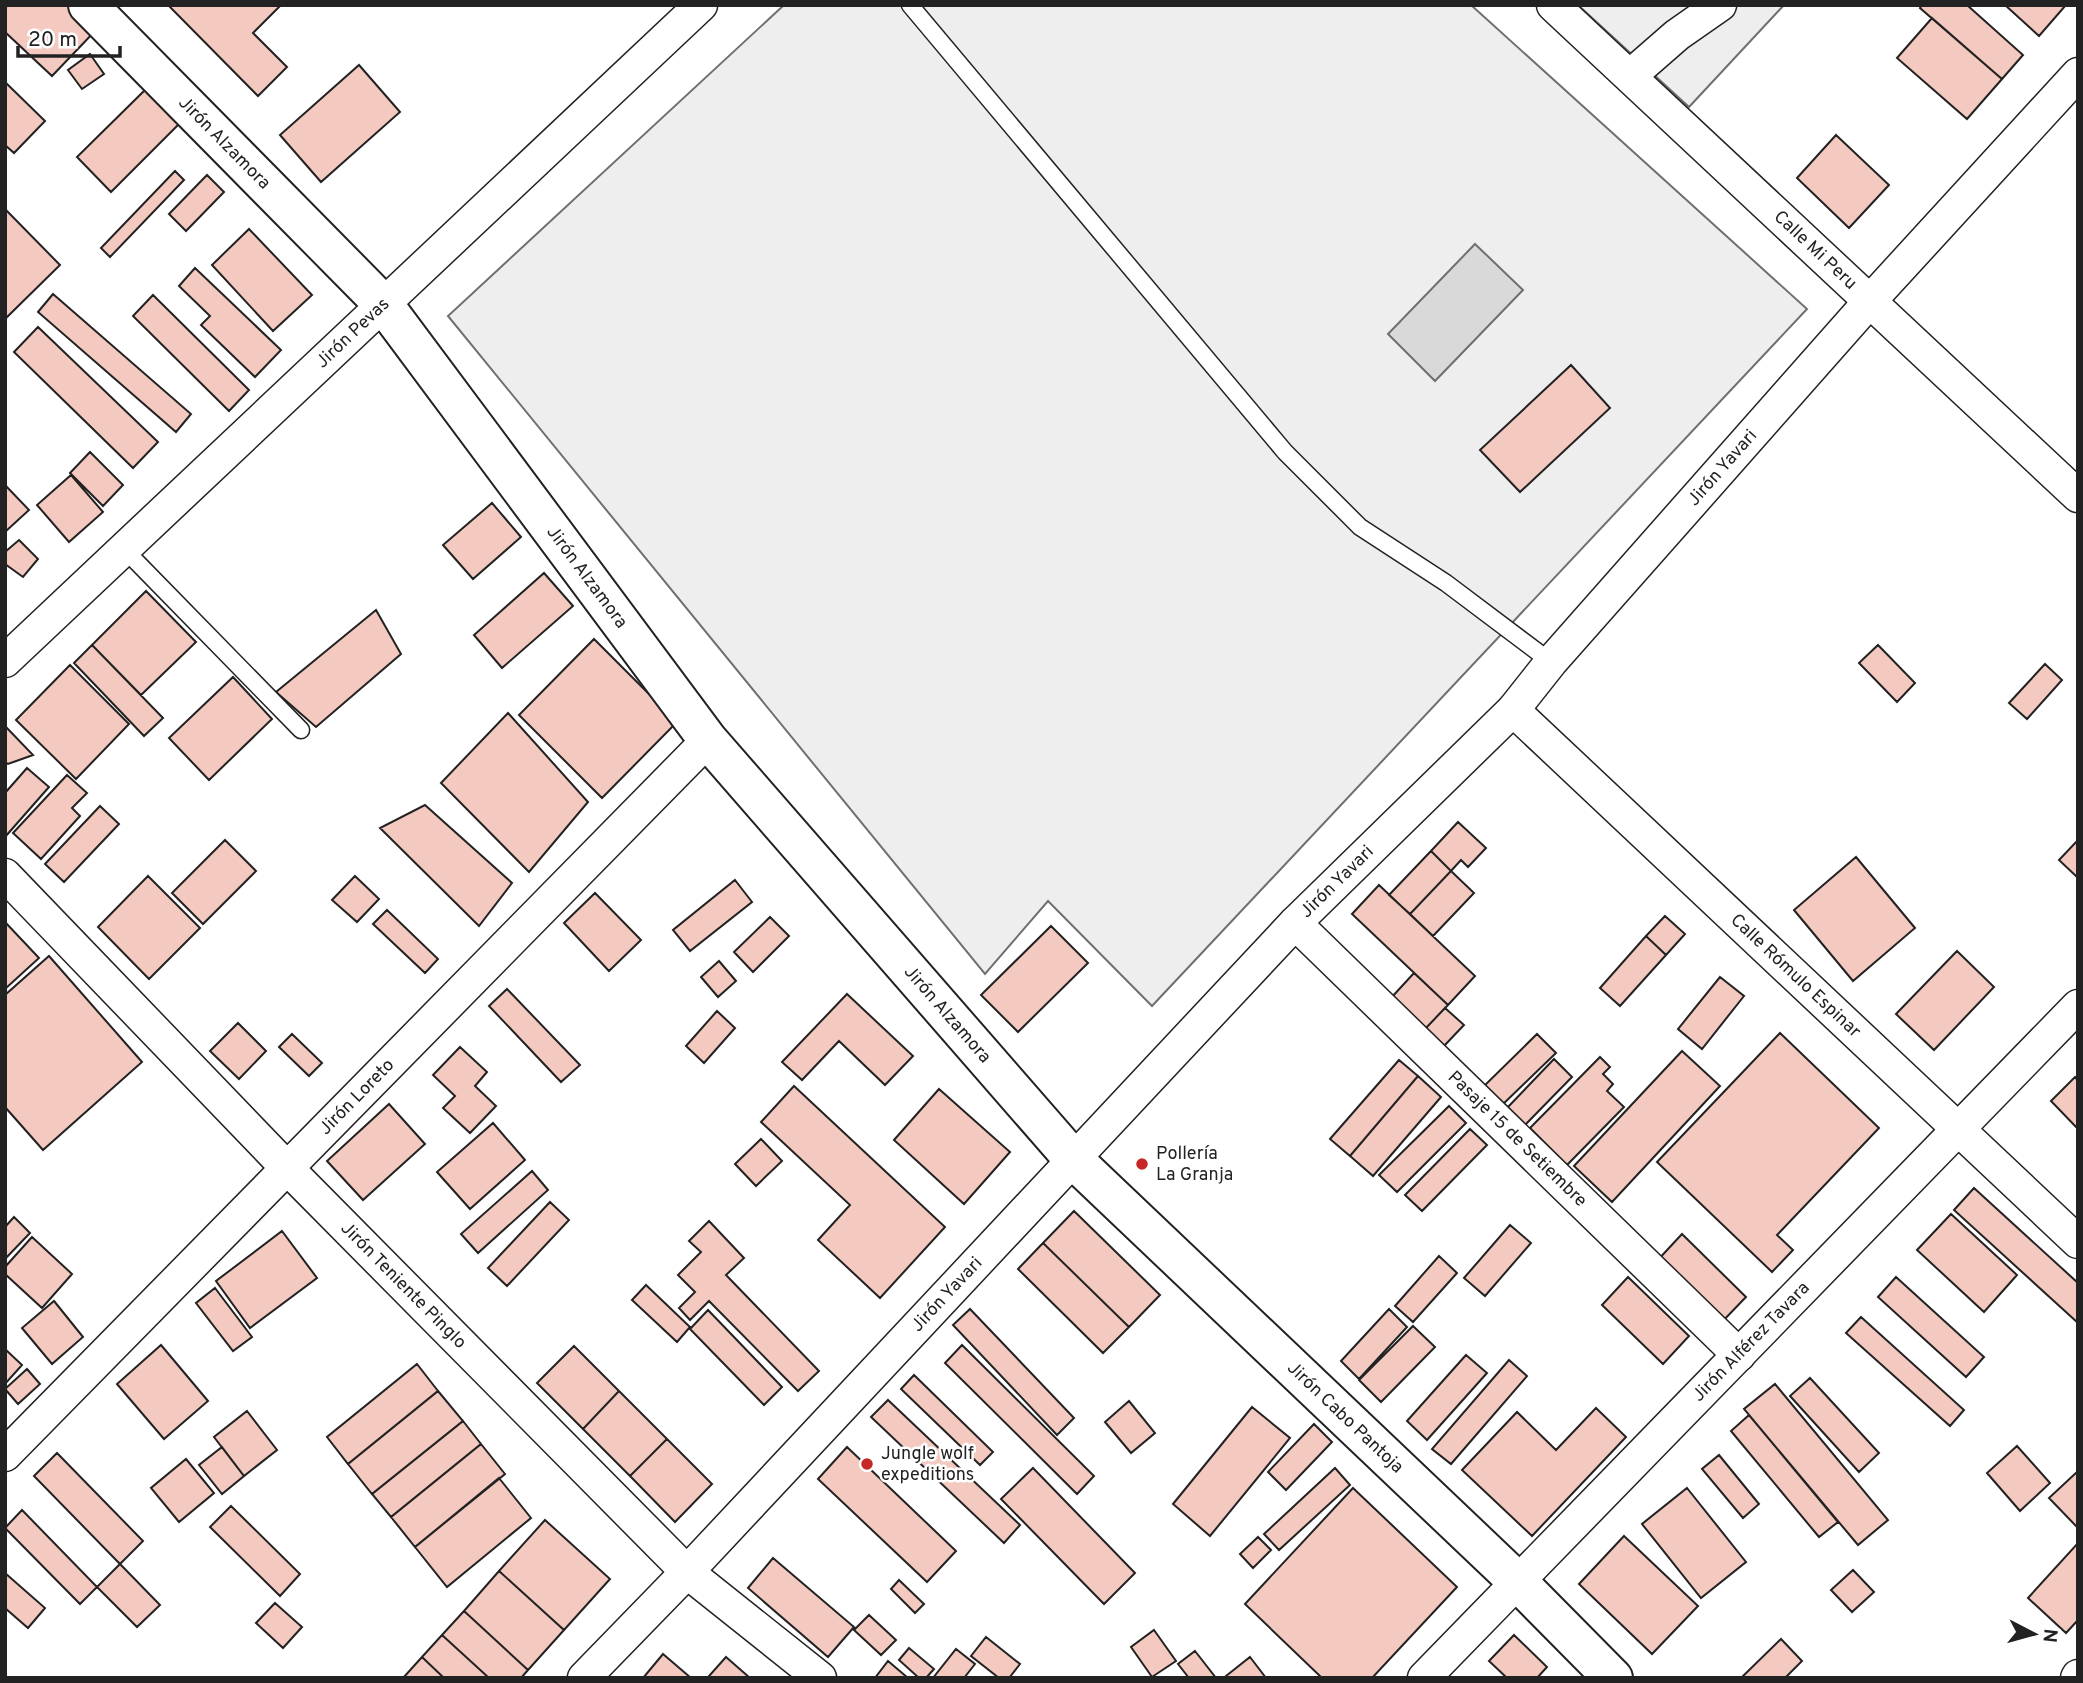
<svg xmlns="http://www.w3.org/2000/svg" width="2083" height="1683" font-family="Overpass,sans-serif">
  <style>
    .green { fill: #eee; stroke: #6f6f6f; stroke-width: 2 }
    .water { fill: #d9d9d9; stroke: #6f6f6f; stroke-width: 2 }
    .building { fill: #f3c9c0; stroke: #222; stroke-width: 2 }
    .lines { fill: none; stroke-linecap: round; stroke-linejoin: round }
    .lane-casing { stroke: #222; stroke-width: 19 }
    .street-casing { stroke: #222; stroke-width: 35 }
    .secondary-casing { stroke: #222; stroke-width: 42 }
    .lane { stroke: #fff; stroke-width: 16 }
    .street { stroke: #fff; stroke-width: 32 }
    .secondary { stroke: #fff; stroke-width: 38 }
    .poi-dot { fill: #c62828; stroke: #fff; stroke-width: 2.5 }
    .labels { text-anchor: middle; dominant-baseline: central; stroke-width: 5; stroke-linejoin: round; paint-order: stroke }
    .street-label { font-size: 18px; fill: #222; stroke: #fff }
    .poi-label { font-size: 18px; fill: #222; stroke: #fff; text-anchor: start }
  </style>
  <rect width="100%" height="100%" fill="#fff"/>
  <!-- green -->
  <path class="green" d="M784,5H1471L1807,309L1152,1006L1048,901L985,974L448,316Z
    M1578,5H1784L1689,107Z"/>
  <!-- water -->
  <path class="water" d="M1475,244L1523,290L1435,381L1388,334Z"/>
  <!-- building -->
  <path class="building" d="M8,5H73L97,29L52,76L5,32V8Z
    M168,5H281L253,33L287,67L258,96Z
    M1922,5H1967L2023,55L2002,79L1920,8Z
    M2005,5H2066L2039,36Z
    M1932,18L2002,79L1967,119L1897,58Z
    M90,54L104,74L82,89L68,70Z
    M359,65L400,112L321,182L280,135Z
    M5,82L45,121L14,153L5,145Z
    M146,89L180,123L111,192L77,157Z
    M1836,135L1889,185L1849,228L1797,178Z
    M175,171L184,180L110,257L101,248Z
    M207,175L224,192L186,231L169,214Z
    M5,209L60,265L5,319Z
    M249,229L312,295L273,331L212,265Z
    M195,268L281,350L255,377L201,325L210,316L179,286Z
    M53,294L191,414L176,432L38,312Z
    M153,295L249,390L229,411L133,316Z
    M38,327L158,442L133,468L14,352Z
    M1571,365L1610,408L1520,492L1480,450Z
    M90,452L123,485L103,506L70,473Z
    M71,475L103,512L69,542L37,505Z
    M5,485L29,510L5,532Z
    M492,503L521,537L473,579L443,545Z
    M19,540L38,559L23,577L5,564V552Z
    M544,573L573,606L502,668L474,635Z
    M146,591L196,642L141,695L92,645Z
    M376,610L401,654L316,727L276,692Z
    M594,639L677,722L602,798L519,715Z
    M92,645L163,718L144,736L74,663Z
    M1878,645L1915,683L1897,702L1859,663Z
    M2045,664L2062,680L2027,719L2009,703Z
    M70,665L129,724L76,779L16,720Z
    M233,677L272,719L209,780L169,738Z
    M508,713L588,802L529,872L441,783Z
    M5,726L33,755L8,764L5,762Z
    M27,768L49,787L5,837V793Z
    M67,775L87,793L72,808L80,816L41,859L13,833Z
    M425,805L512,883L479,926L380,828Z
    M100,806L119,824L64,882L45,864Z
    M1458,822L1486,848L1468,867L1461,860L1451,871L1431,851Z
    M225,840L256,871L203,924L172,893Z
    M2078,840V878L2059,860Z
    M1431,851L1451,871L1410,914L1389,895Z
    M1856,857L1915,928L1853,981L1794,910Z
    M1451,871L1474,893L1433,936L1410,914Z
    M148,876L200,928L149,979L98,927Z
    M355,876L379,899L357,922L332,900Z
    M735,880L752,902L690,951L673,930Z
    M1379,885L1475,976L1448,1005L1352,914Z
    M595,893L641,940L609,971L564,923Z
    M387,910L438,959L425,973L373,924Z
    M1665,916L1685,934L1666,955L1646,936Z
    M770,917L789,936L753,972L734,952Z
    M5,922L39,958L5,989Z
    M1051,926L1088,963L1018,1032L981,995Z
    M1646,936L1666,955L1620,1006L1600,988Z
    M1957,951L1994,987L1934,1050L1896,1014Z
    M49,956L142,1062L43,1150L5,1107V995Z
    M719,961L736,981L718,997L701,977Z
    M1414,973L1448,1005L1425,1029L1391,998Z
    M1720,977L1744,996L1702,1049L1678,1029Z
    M507,989L580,1065L561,1082L489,1006Z
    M847,994L913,1056L885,1085L839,1041L802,1080L782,1062Z
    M1445,1008L1464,1025L1443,1047L1425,1029Z
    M717,1011L735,1028L704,1063L686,1046Z
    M238,1023L266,1051L239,1079L210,1051Z
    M1780,1033L1879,1128L1777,1235L1793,1250L1772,1272L1657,1162Z
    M292,1034L322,1063L309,1076L279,1047Z
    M1537,1034L1556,1053L1499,1108L1481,1089Z
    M460,1047L487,1072L475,1086L496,1106L470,1133L443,1108L455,1096L433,1075Z
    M1682,1051L1720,1086L1612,1202L1574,1166Z
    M1600,1057L1610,1067L1603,1074L1613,1084L1607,1091L1624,1107L1567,1165L1530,1128Z
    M1554,1059L1572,1077L1525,1125L1507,1108Z
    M1399,1060L1418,1076L1350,1156L1330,1139Z
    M1418,1076L1441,1097L1373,1176L1350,1156Z
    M2075,1077L2078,1081V1129L2051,1101Z
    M794,1086L945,1227L880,1298L818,1240L850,1205L761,1122Z
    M939,1089L1010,1152L964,1204L894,1140Z
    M389,1104L425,1144L363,1200L327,1161Z
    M1449,1106L1466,1123L1397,1192L1379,1175Z
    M493,1123L525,1160L470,1209L437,1172Z
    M1470,1129L1487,1145L1422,1211L1405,1195Z
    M761,1139L782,1161L756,1186L735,1164Z
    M532,1171L548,1190L478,1253L461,1234Z
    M1974,1188L2078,1283V1323L1954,1210Z
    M550,1202L569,1220L507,1286L488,1268Z
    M1074,1211L1160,1295L1129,1327L1043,1243Z
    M1951,1214L2017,1275L1984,1312L1917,1250Z
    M14,1217L30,1233L5,1259V1227Z
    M709,1221L744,1258L726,1275L819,1371L798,1391L709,1301L690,1320L679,1308L695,1292L678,1275L701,1252L689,1241Z
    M1510,1225L1531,1243L1485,1296L1464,1278Z
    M282,1231L317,1278L250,1328L216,1281Z
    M1682,1234L1746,1297L1719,1325L1655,1263Z
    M32,1237L72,1274L42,1308L5,1274V1267Z
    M1043,1243L1129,1327L1103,1353L1018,1269Z
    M1439,1256L1457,1273L1413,1322L1395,1306Z
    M1628,1277L1689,1336L1663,1364L1602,1305Z
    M1896,1277L1984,1357L1966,1377L1878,1297Z
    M646,1285L690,1327L677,1342L632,1300Z
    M215,1288L252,1337L233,1351L196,1303Z
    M54,1301L83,1337L52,1364L22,1328Z
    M970,1309L1074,1418L1057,1435L953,1325Z
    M1389,1309L1407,1327L1359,1379L1341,1361Z
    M708,1310L782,1387L764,1405L690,1329Z
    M1861,1317L1964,1410L1950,1426L1846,1333Z
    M1413,1326L1435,1347L1381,1402L1359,1380Z
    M161,1345L208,1401L164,1439L117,1384Z
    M962,1345L1094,1476L1077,1494L945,1363Z
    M574,1346L619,1391L583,1429L537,1383Z
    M5,1349L22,1365L5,1384Z
    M1466,1355L1487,1373L1427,1440L1407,1421Z
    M1509,1360L1527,1376L1451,1464L1432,1449Z
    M417,1364L438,1391L348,1464L327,1437Z
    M27,1369L40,1384L18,1404L5,1389Z
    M914,1375L993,1452L980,1465L901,1389Z
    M1810,1378L1879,1453L1859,1472L1790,1396Z
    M1775,1384L1888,1520L1858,1545L1744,1409Z
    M438,1391L463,1421L372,1494L348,1464Z
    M619,1391L667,1439L630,1476L583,1429Z
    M888,1400L1020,1525L1004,1543L871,1417Z
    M1129,1401L1155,1433L1131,1453L1105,1422Z
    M1252,1407L1290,1438L1210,1536L1173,1504Z
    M1596,1408L1626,1437L1532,1536L1462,1470L1517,1412L1556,1450Z
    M247,1411L277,1450L244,1476L214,1437Z
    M1749,1415L1838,1522L1819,1537L1731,1431Z
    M463,1421L481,1444L391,1517L372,1494Z
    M1314,1424L1332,1442L1286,1490L1268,1472Z
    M667,1439L712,1484L675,1522L630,1476Z
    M481,1444L505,1474L415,1547L391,1517Z
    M2017,1446L2050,1483L2020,1511L1987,1473Z
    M222,1447L244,1476L222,1494L199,1465Z
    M847,1447L956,1551L927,1582L818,1479Z
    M57,1453L143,1541L120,1564L34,1476Z
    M1719,1455L1759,1504L1743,1518L1702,1469Z
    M186,1459L214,1493L179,1522L151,1488Z
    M1033,1468L1135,1573L1104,1604L1001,1499Z
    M1335,1468L1350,1485L1279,1550L1264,1534Z
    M2078,1471V1526L2077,1527L2049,1498Z
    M499,1478L531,1518L447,1587L415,1547Z
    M1353,1488L1457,1587L1372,1678H1322L1245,1604Z
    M1687,1488L1746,1562L1701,1598L1642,1524Z
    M231,1506L300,1574L280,1596L210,1527Z
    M22,1510L97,1587L80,1604L5,1528Z
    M545,1520L610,1579L564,1630L499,1571Z
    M1624,1536L1698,1606L1652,1654L1579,1584Z
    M1258,1537L1271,1550L1253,1568L1240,1554Z
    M2078,1543V1620L2066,1633L2028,1598Z
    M773,1558L854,1627L828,1657L748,1588Z
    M120,1564L160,1605L137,1627L97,1587Z
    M1853,1570L1874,1592L1852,1612L1831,1590Z
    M499,1571L564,1630L528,1670L464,1611Z
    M5,1573L45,1608L28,1628L5,1608Z
    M899,1580L924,1604L915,1613L891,1589Z
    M275,1603L302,1627L283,1648L256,1623Z
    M464,1611L528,1670L521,1678H489L442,1635Z
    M869,1615L896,1640L881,1655L854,1630Z
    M1154,1630L1176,1661L1152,1677L1131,1647Z
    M442,1635L489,1678H444L422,1657Z
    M1514,1635L1547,1667L1537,1678H1507L1489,1661Z
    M986,1637L1020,1664L1009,1678H999L971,1656Z
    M1781,1639L1802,1661L1785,1678H1741Z
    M909,1648L934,1669L926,1678H919L899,1660Z
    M956,1649L975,1664L964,1678H933Z
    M1195,1651L1216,1678H1189L1178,1664Z
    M663,1654L691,1678H643Z
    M422,1657L444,1678H403Z
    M726,1657L750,1678H712L709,1676Z
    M1250,1657L1266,1678H1227L1226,1676Z
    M888,1661L908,1678H875Z"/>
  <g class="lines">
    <defs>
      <path id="lane" d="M910,5L1285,452L1360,527L1446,583L1551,662
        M124,549L301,730"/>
      <g id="street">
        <path id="s1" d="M1553,5L2078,496"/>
        <path d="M1630,76L1677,35L1720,5"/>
        <path id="s2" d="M5,661L701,5"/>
        <path id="s3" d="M1513,710L2078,1242"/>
        <path id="s4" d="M5,875L287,1168L687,1572L820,1678"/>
        <path id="s5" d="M1295,923L1739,1355"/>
        <path id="s6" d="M5,1455L708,740"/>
        <path id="s7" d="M584,1678L687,1572L1295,923L1513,710L1551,662L1870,301L2078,74"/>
        <path id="s8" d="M1424,1678L2078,1006"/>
        <path d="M2077,1678L2078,1676"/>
      </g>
      <g id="secondary">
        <path id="s9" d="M88,5L384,305L708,740L1074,1160L1519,1583L1613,1678"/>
      </g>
    </defs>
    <!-- lane casing -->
    <use href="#lane" class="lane-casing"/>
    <!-- street casing -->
    <use href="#street" class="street-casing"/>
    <!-- secondary casing -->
    <use href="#secondary" class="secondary-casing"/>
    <!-- lane -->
    <use href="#lane" class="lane"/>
    <!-- street -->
    <use href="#street" class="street"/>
    <!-- secondary -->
    <use href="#secondary" class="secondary"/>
  </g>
  <!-- markers -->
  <g class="poi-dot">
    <circle cx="1142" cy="1164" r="7"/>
    <circle cx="867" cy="1464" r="7"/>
  </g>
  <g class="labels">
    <!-- street labels -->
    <g class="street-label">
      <text stroke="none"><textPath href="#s9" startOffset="194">Jirón Alzamora</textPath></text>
      <text stroke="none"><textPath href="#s1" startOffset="359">Calle Mi Peru</textPath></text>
      <text stroke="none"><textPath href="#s2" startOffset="478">Jirón Pevas</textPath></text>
      <text stroke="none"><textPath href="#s7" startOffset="1662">Jirón Yavari</textPath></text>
      <text stroke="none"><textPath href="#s9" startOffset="761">Jirón Alzamora</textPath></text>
      <text stroke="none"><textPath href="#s7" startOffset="1096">Jirón Yavari</textPath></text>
      <text stroke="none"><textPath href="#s3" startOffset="388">Calle Rómulo Espinar</textPath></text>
      <text stroke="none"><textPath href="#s9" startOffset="1328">Jirón Alzamora</textPath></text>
      <text stroke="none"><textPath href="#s6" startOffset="502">Jirón Loreto</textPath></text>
      <text stroke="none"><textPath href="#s5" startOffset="310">Pasaje 15 de Setiembre</textPath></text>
      <text stroke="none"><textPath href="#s4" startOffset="572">Jirón Teniente Pinglo</textPath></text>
      <text stroke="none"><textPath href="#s7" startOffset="528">Jirón Yavari</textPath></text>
      <text stroke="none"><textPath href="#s8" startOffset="469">Jirón Alférez Tavara</textPath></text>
      <text stroke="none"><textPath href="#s9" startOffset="1895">Jirón Cabo Pantoja</textPath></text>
    </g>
    <!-- poi labels -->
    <g class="poi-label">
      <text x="1156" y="1154">Pollería<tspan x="1156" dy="21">La Granja</tspan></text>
      <text x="881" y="1454">Jungle wolf<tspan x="881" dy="21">expeditions</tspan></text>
    </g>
  </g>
  <!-- border -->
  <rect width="2083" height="1683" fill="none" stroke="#222222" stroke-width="14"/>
  <!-- north arrow -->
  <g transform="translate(2034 1634) rotate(96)" stroke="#ffffff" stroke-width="5" paint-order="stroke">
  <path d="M0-5L12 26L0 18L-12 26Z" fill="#222222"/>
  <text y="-10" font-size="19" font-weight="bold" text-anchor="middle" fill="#222222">N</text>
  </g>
  <!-- scale -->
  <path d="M18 46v10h102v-10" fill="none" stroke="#222222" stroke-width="3.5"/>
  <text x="28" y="46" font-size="21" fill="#222222" stroke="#ffffff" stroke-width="5" paint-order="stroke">20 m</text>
</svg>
